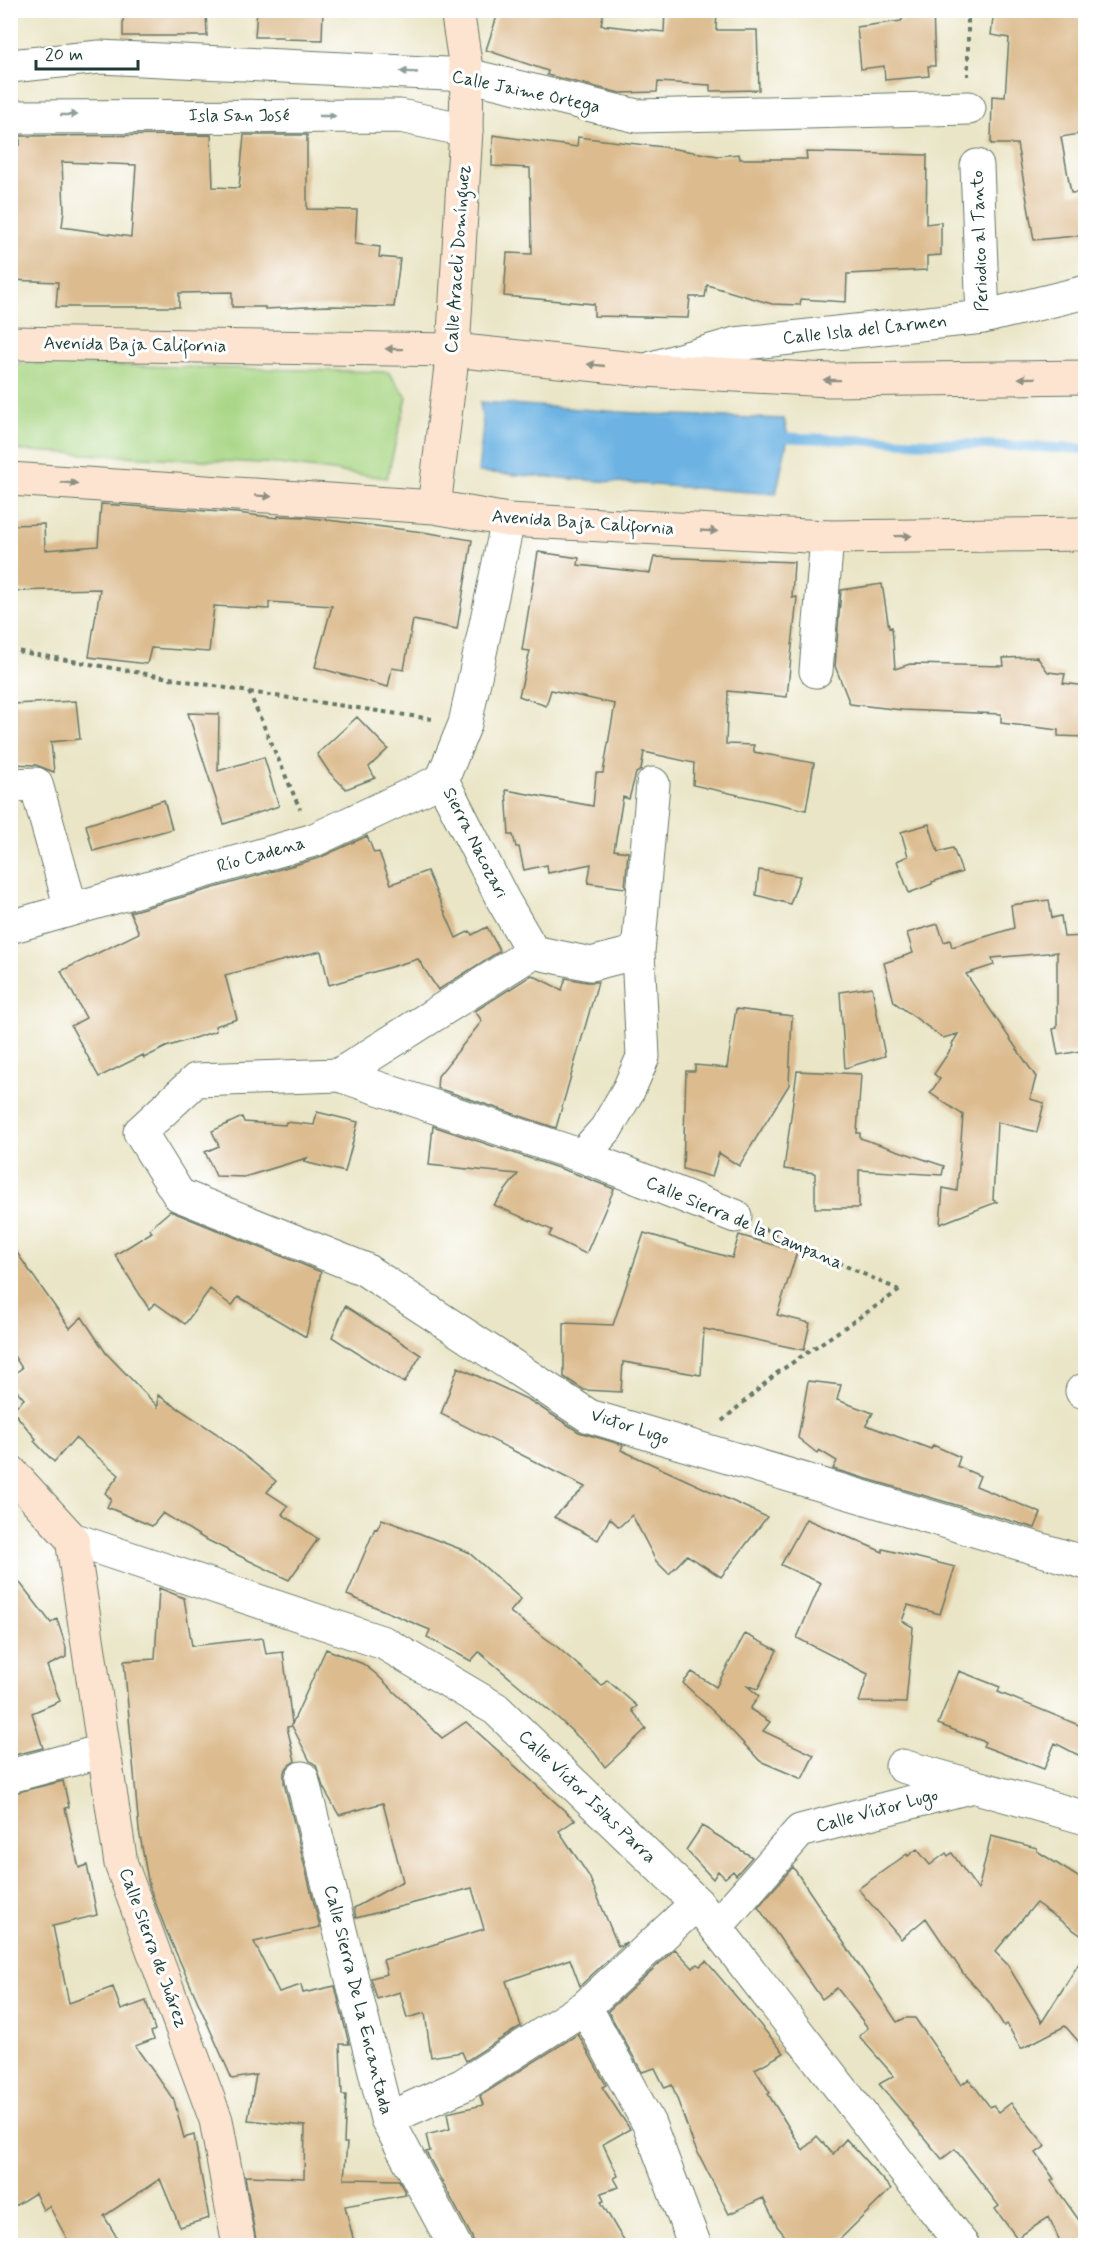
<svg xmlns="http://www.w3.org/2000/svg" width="1096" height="2256" font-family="Mynerve,sans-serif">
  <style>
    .green { fill: #a8d684; stroke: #648a5c; stroke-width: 1.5 }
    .water { fill: #6cb3e3; stroke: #46788c; stroke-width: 1.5 }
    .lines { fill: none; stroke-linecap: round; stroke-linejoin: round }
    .stream { stroke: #6cb3e3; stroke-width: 10 }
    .building { fill: #dcbb8e; fill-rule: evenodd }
    .street-casing { stroke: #667867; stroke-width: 35 }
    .secondary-casing { stroke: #667867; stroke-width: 35 }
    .path { stroke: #667867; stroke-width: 4; stroke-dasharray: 4.5 4.5; stroke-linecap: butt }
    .street { stroke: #fff; stroke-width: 33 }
    .secondary { stroke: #fde4d1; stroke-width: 33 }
    .oneway { fill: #8f9e9a }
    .oneway2 { fill: #8e9082 }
    .labels { text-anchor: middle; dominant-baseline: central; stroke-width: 6; stroke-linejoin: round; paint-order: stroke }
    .street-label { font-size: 18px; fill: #1f3d34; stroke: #fff }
  </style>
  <rect width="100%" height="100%" fill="#fff"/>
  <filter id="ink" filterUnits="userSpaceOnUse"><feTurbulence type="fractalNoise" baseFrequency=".0167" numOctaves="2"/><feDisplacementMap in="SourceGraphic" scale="12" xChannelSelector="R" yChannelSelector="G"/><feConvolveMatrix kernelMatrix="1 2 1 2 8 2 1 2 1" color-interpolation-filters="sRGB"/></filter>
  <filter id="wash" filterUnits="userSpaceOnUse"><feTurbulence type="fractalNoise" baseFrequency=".008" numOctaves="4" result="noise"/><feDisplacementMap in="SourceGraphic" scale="24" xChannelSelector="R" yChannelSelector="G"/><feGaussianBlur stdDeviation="1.35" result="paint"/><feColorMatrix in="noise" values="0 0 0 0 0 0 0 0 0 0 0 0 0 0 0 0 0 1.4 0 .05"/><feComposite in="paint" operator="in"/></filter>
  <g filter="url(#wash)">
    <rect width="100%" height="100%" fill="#eae5c6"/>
    <!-- green -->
    <path class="green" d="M11,363L388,372L407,397L387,478L278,464L11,450Z"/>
    <!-- water -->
    <path class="water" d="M480,402L650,414L784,419L788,437L776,494L478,472L483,425Z"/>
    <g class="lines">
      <!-- stream -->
      <path class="stream" d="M774,437L1086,449"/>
    </g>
    <g id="blocks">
      <!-- building -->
      <path class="building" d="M123,10H206L207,36H123Z
        M257,10H323L322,40L283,39V37H255Z
        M499,10H604L601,25L664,32L665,10H717L716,30H757L759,90L710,91V85L658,82L657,92L620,93L547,75L548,71L486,50Z
        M909,10H933L935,66H928L929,76L885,80L884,66L861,69L857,27L901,21Z
        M994,10H1086V113L1082,114L1085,133L1061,137L1071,193L1086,192V235L1034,240L1017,144H991L992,96L1005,97L1009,38L991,35Z
        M211,135L213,187L239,188L244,135H307V209L357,210L355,244L380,247L379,257L400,259L394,307L327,306L265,309V307H232V292L179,293V307H56L58,282L10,280V145H20V136ZM62,162L136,165L131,237L62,227L64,210Z
        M493,135L577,147L578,137L663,147L718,156L739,154L740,159H807L806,152L927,155L926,224L941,222V255L927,256V270L847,274L846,302L801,299L800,305L772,304L707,285L705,297H690L688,318L594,316V304L504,296L507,253L532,254L530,168L492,166Z
        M101,504L237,513L278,518V516L304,517L423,532L472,540L457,629L413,620L404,670L392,668L388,687L315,667L332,606L269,602V609L214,606L209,652L151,648L147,664L89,657L100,589L10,591V525L44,524L45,550L98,546Z
        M538,552L579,558L578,565L650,573L654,557L794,562L792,598L797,597L787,697L728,691L726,744L754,745V752L814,763L806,810L693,785L694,763L644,752L641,770L636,773L629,799L623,797L614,850L628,852L625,888L588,883L591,864L548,873L547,865L524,870L519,847H516L513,835H509L506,790L593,806L596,773H603L615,704L551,690L546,706L519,696L530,651L522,650Z
        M882,584L889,628L892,627L895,669L910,664L1004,666L1003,658L1037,657L1048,672L1065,674L1063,683L1086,686V737L1058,736V730L1001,723V714L902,710L850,704L835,666L841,590Z
        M76,701L80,739L51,742L54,772L36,765L10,764V729L15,728L12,704Z
        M188,713L219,714L218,771L264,757L279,806L224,824Z
        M357,717L388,749L369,767L375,778L346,789L329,772L317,754Z
        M164,800L172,829L93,851L86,825Z
        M929,824L938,852L953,848L962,872L932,882V884L909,893L897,861L908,856L901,832Z
        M367,836L374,853L379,852L391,884L427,871L456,938L470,931L472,935L487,927L500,951L438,990L418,959L329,985L321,951L225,975L237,1019L215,1026L216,1031L166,1047L144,1058L143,1055L99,1077L71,1026L86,1018L61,971L139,933L130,912L319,858Z
        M759,870L800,876L790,904L756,895Z
        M1049,900L1052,918L1061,916L1064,937L1086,936V1050L1058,1055L1053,1029L1057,1028V952L992,958L994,965L966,974L1036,1077L1030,1099L1044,1103L1037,1132L997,1122L993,1200L997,1202L940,1224L943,1188L957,1191L963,1115L930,1093L940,1079L934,1074L953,1046L952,1044L958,1034L943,1038L894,1002L884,963L913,953L907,933L938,924L944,942L950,940L952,947L1014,928L1011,905Z
        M532,975L562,990L566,978L587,982H598L556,1128L437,1088L438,1076L482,1021L475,1011Z
        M872,987L885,1056L845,1068L840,992Z
        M736,1009L792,1016L789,1085L739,1166L719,1153L712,1177L683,1169L686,1071H695V1065L727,1068Z
        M797,1071L861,1074L857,1133H860V1138L944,1166L942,1175L859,1170V1208H815V1173L784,1169Z
        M317,1112L358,1122L345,1172L304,1162L307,1158L244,1177L216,1176L205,1152L219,1146L212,1131L242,1117L244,1122L285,1125L286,1122L314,1125Z
        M433,1126L576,1174L614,1189L586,1254L549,1236L552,1230L494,1205L518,1174L429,1165Z
        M170,1211L321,1272L306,1337L244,1300L238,1297L232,1306L210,1289L185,1324L155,1303L149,1309L115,1255L152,1232L149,1229Z
        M644,1233L732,1258L739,1235L797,1252L777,1315L810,1323L804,1350L704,1329L701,1375L623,1362L621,1392L584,1390L564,1377V1323L613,1325Z
        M10,1243L70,1328L82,1317L106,1353L158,1407V1395L216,1433L276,1481L267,1492L288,1506L282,1514L318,1539L289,1580L203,1538L163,1513L152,1526L107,1507L111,1499L105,1493L119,1475L75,1438L54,1462L34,1441L36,1439L12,1410L24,1399L10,1383V1377L22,1368L10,1350Z
        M345,1306L421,1355L404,1383L332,1337Z
        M458,1367L529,1400L579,1432L623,1445L621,1450L767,1517L721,1577L687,1555L669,1574L656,1561L632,1515L619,1527L610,1518L598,1540L554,1517L585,1487L441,1414Z
        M808,1381L841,1385L837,1400L873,1413L866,1425L931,1449L933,1445L960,1457L957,1466L980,1476L976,1486L1041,1513L1035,1528L833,1469L837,1461L819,1450L817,1453L798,1438Z
        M382,1519L468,1552L521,1599L510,1612L555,1645L602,1686L607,1680L637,1706L632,1710L646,1729L605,1767L594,1752L558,1718L479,1652L471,1661L427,1637L430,1630L347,1595L375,1528L377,1529Z
        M806,1519L883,1552V1549L955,1567L940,1614L908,1605L902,1621L913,1627L906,1703L859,1702L868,1674L797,1638L821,1583L781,1565Z
        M10,1570L51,1623L57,1619L66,1647V1657L47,1666L60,1701L32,1713L43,1748L10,1756V1650L15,1647L10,1639Z
        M159,1588L184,1598L192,1646L263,1638L266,1654L283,1652L292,1724L326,1649L363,1664L376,1674L442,1738L466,1722L575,1820L559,1831L589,1876L618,1946L627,1942L580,1986L570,1959L506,1981L521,2026L466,2061L462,2052L431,2057L425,2013L407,2018L400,1992L377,1999L371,1978L387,1974L383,1960L484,1929L472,1888L356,1918L354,1908L403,1881L383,1803L339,1815L323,1787L316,1765L310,1761L292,1726L287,1727L295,1761L289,1765L284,1772V1783L320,1927L254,1942L279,1992L301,1985L303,1993L335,1986L349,2044H340L342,2095H346L344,2143H347L344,2179L399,2180L406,2195L345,2206L355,2246H257L245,2176L304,2178L305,2126L248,2120L256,2075L232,2079L166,1930L149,1886L139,1830L124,1661L155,1659Z
        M745,1634L777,1650L758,1689L746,1685L759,1696L750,1709L770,1722L763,1731L814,1755L802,1779L760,1761L716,1714L683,1683L692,1672L716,1687Z
        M959,1671L1000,1687L998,1692L1086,1728V1759L1055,1743L1044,1769L983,1746L985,1742L938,1724Z
        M63,1781L69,1807L65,1808L79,1868L87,1865L97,1915L53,1926L69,2003L113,1987L121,2010L146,2001L155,2030L151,2032L154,2039L135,2046L174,2100L184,2138L194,2135L209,2218L180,2227L160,2179L104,2216L122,2246H71L49,2206L43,2210L35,2193L10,2209V1794Z
        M702,1826L752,1857L736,1875L733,1871L725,1878L718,1871L713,1879L686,1850Z
        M991,1836L1037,1848V1851L1086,1882V1939L1036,1903L995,1952L1007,1964L1042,2022L1086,1952V2050L1065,2026L1021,2049L1007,2024L1004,2026L989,2002L963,1973L926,1918L901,1939L858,1889L907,1854L908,1856L917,1849L930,1865L946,1853L948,1856L952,1853L978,1890Z
        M793,1867L897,2022L905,2018H915L961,2085L969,2079L990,2107L993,2105L999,2112L1011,2103L1046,2146L1036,2153L1054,2179L1051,2181L1086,2230V2246H1062L1049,2217L1017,2238L995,2209L999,2206L955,2149L942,2159L879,2084L894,2076L859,2036L868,2028L837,1988L822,1999L758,1907Z
        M675,1949L693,1968L697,1964L700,1966L706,1961L784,2053L755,2069L770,2093L768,2094L803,2150L817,2136L833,2154L846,2139L891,2189L833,2246H793L777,2226L763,2198L729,2214L694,2145L672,2085L665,2088L655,2068L642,2072L608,2011Z
        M578,2034L606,2085L602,2087L630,2129L603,2144L618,2176L614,2178L619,2187L601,2193L604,2201L601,2202L627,2246H474L472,2237L426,2152L430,2151L426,2135L450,2129L447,2113L483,2105L480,2096Z"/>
    </g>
  </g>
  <g filter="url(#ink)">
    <use href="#blocks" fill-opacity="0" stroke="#667867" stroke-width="1.5"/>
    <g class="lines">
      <defs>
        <path id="street" d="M10,66L100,57L467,75L637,116L969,108
          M10,117L400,116L466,130
          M977,166L983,317
          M652,368L735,344L983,317L1086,292
          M508,520L465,724L442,780L503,900L533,952L591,964L638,952
          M816,671L827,537
          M10,785L36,784L71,908
          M10,927L314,840L442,780
          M533,952L339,1075L196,1080L140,1132L179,1195L364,1269L589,1416L1086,1563
          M339,1075L582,1156L735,1216
          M582,1156L606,1129L629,1089L643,1057L638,952L653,784
          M1082,1391L1086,1390
          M72,1539L384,1643L496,1709L697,1903L963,2246
          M902,1766L1086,1818
          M10,1776L103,1751
          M302,1778L387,2119L455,2246
          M716,1927L800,1831L973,1786
          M585,2007L649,2124L695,2246
          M387,2119L463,2085L585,2007L697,1903"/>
        <path id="secondary" d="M10,343L453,350L644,370L829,380L1086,377
          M10,479L434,507L508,520L827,537L1086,534
          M434,507L453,350L466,130L467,75L457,10
          M10,1471L72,1539L121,1864L216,2120L239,2246"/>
      </defs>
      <!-- street casing -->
      <use href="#street" class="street-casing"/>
      <!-- secondary casing -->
      <use href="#secondary" class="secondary-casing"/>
      <!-- path -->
      <path class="path" d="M968,10V76
        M10,650L249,692L432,719
        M249,692L300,809
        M764,1229L899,1290
        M722,1421L777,1373L900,1290"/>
      <!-- street -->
      <use href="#street" class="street"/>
      <!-- secondary -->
      <use href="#secondary" class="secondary"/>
    </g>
    <!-- one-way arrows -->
    <defs><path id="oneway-solid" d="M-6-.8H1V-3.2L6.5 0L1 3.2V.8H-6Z" transform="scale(1.5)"/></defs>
    <g class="oneway">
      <use href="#oneway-solid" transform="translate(409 72) rotate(-177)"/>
      <use href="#oneway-solid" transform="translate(69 115)"/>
      <use href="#oneway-solid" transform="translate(327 116)"/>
    </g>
    <g class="oneway2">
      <use href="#oneway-solid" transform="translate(394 349) rotate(-179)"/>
      <use href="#oneway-solid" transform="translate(596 365) rotate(-174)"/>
      <use href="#oneway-solid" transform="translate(1027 378) rotate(179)"/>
      <use href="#oneway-solid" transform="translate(832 380) rotate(-179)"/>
      <use href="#oneway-solid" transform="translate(69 483) rotate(4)"/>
      <use href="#oneway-solid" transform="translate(263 496) rotate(4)"/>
      <use href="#oneway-solid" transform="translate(709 531) rotate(3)"/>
      <use href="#oneway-solid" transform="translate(903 536) rotate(-1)"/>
    </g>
  </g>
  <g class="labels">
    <!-- street labels -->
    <g class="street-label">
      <text transform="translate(526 92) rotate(12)">Calle Jaime Ortega</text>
      <text x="239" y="116">Isla San José</text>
      <text transform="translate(980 241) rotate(-92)">Periodico al Tanto</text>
      <text transform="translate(458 259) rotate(-86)">Calle Araceli Domínguez</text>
      <text transform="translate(865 330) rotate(-6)">Calle Isla del Carmen</text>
      <text transform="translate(135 345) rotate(1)">Avenida Baja California</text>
      <text transform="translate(583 523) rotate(4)">Avenida Baja California</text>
      <text transform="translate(475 843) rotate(63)">Sierra Nacozari</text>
      <text transform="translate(261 855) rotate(-16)">Río Cadena</text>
      <text transform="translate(744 1223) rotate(23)">Calle Sierra de la Campana</text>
      <text transform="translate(630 1427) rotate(18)">Victor Lugo</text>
      <text transform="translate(587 1797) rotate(44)">Calle Víctor Islas Parra</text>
      <text transform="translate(877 1811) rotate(-15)">Calle Víctor Lugo</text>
      <text transform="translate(153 1948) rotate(70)">Calle Sierra de Juárez</text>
      <text transform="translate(358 2000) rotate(76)">Calle Sierra De La Encantada</text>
    </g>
  </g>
  <!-- margin -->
  <rect width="1096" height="2256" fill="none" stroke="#fff" stroke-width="36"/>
  <!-- scale -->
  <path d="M36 60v9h102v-9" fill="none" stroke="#1f3d34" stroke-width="3"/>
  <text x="45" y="60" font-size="18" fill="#1f3d34" stroke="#ffffff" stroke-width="4.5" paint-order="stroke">20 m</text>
</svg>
